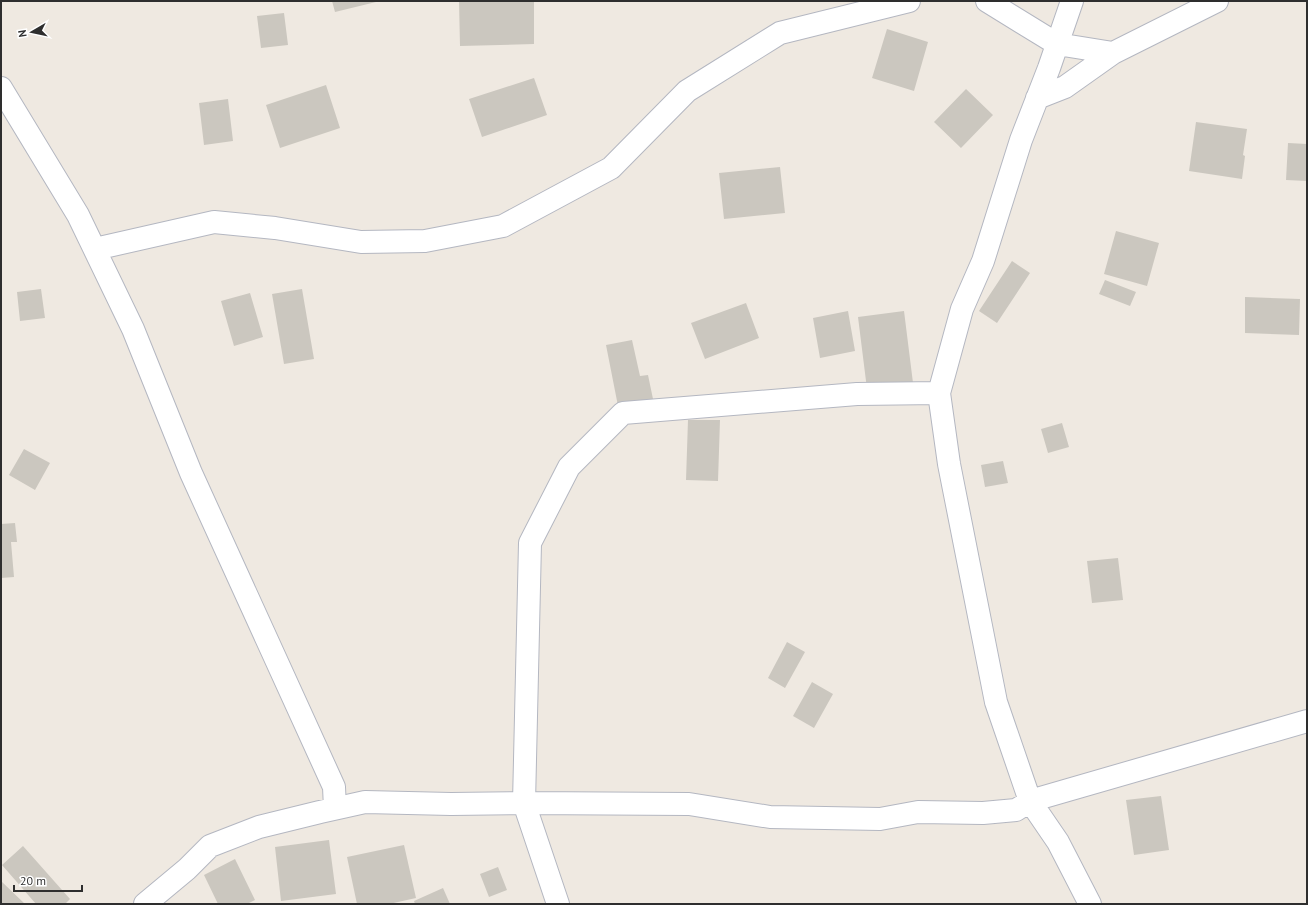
<svg xmlns="http://www.w3.org/2000/svg" width="1308" height="905" font-family="'PT Sans',sans-serif">
  <style>
    .building { fill: #cbc7bf }
    .lines { fill: none; stroke-linecap: round; stroke-linejoin: round }
    .minor-casing { stroke: #b4b7c1; stroke-width: 24 }
    .minor { stroke: #fff; stroke-width: 22 }
  </style>
  <rect width="100%" height="100%" fill="#efe9e1"/>
  <!-- building -->
  <path class="building" d="M332,1H376V2L335,12Z
    M459,1H534V44L460,46Z
    M284,13L288,45L261,48L257,16Z
    M887,29L928,42L914,91L872,78Z
    M534,78L547,115L482,137L469,99Z
    M326,85L340,128L280,148L266,105Z
    M966,89L993,115L961,148L934,122Z
    M228,99L233,141L204,145L199,103Z
    M1196,122L1247,129L1243,155L1245,156L1242,179L1189,171Z
    M1288,143L1307,144V181L1286,180Z
    M780,167L785,213L724,219L719,173Z
    M1116,231L1159,243L1147,286L1104,274Z
    M1012,261L1030,273L997,323L979,311Z
    M1105,280L1136,292L1130,306L1099,294Z
    M41,289L45,318L20,321L17,292Z
    M302,289L314,359L284,364L272,294Z
    M250,293L263,337L234,346L221,301Z
    M1245,297L1300,299L1299,335L1245,333Z
    M746,303L759,338L705,359L691,323Z
    M848,311L855,351L820,358L813,318Z
    M904,311L913,383L867,389L858,317Z
    M632,340L640,376L648,375L653,399L618,406L606,345Z
    M688,420H720L718,481L686,480Z
    M1062,423L1069,447L1048,453L1041,429Z
    M24,449L50,463L35,490L9,475Z
    M1003,461L1008,483L985,487L981,465Z
    M15,523L17,542H11L14,577L1,578V524Z
    M1118,558L1123,600L1092,603L1087,561Z
    M787,642L805,652L785,688L768,678Z
    M812,682L833,694L814,728L793,716Z
    M1161,796L1169,850L1134,855L1126,800Z
    M329,840L336,894L281,901L275,847Z
    M404,845L416,898L389,904H357L347,857Z
    M23,846L70,899L65,904H36L2,865Z
    M235,859L255,900L247,904H218L204,875Z
    M498,867L507,890L489,897L480,874Z
    M1,881L25,904H1Z
    M443,888L450,904H415L414,901Z"/>
  <g class="lines">
    <defs>
      <path id="minor" d="M987,1L1057,44L1113,53
        M1072,1L1049,68L1021,140L983,261L962,309L939,393L949,464L996,702L1030,801L1058,842L1090,904
        M1,88L78,215L133,329L191,473L334,787L335,808
        M1037,98L1065,87L1113,53L1217,1
        M95,249L214,222L275,228L361,242L425,241L503,226L611,168L687,91L780,33L909,1
        M145,904L187,869L210,846L259,827L320,812L365,802L451,804L524,803L689,804L770,817L880,819L918,812L983,813L1016,810L1030,801L1307,721
        M558,904L524,803L530,543L569,467L623,413L857,394L939,393"/>
    </defs>
    <!-- minor casing -->
    <use href="#minor" class="minor-casing"/>
    <!-- minor -->
    <use href="#minor" class="minor"/>
  </g>
  <!-- border -->
  <rect width="1308" height="905" fill="none" stroke="#2e2e2e" stroke-width="4"/>
  <!-- north arrow -->
  <g transform="translate(32 32) rotate(261)" stroke="#ffffff" stroke-width="3" paint-order="stroke">
  <path d="M0-3L7 15L0 10L-7 15Z" fill="#2e2e2e"/>
  <text y="-6" font-size="11" font-weight="bold" text-anchor="middle" fill="#2e2e2e">N</text>
  </g>
  <!-- scale -->
  <path d="M14 885v6h68v-6" fill="none" stroke="#2e2e2e" stroke-width="2"/>
  <text x="20" y="885" font-size="12" fill="#2e2e2e" stroke="#ffffff" stroke-width="3" paint-order="stroke">20 m</text>
</svg>
